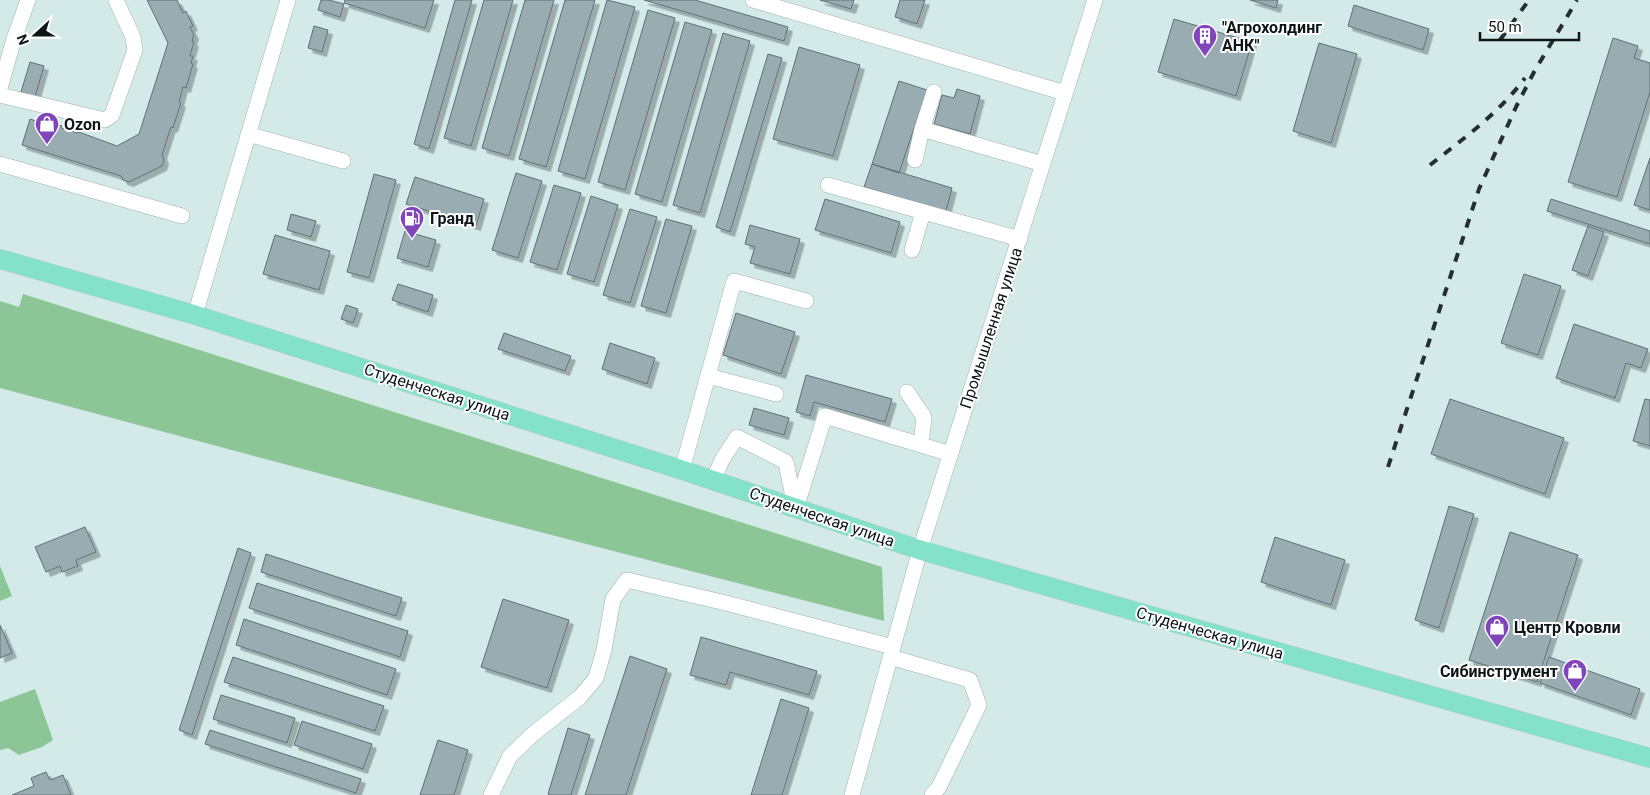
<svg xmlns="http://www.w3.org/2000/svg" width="1650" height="795" font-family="Roboto,sans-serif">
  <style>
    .green { fill: #8cc697 }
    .building { fill: #99acb2; stroke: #5e7075; filter: url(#shadow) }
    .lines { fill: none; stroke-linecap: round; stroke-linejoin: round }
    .minor-casing { stroke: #9db2b1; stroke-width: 16 }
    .major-casing { stroke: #c5c7c7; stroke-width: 20 }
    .minor { stroke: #fff; stroke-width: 15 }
    .major { stroke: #84e2cb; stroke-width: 19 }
    .rail { stroke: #262f2f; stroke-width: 4; stroke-dasharray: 9 9; stroke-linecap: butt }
    .labels { text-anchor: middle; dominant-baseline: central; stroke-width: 4; stroke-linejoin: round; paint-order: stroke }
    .poi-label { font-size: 16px; font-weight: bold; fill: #0e1515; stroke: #fff; text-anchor: start }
    .street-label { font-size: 16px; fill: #0e1515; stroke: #fff }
  </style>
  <defs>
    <filter id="shadow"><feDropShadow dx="4.5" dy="4.5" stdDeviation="0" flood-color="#0004"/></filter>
  </defs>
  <rect width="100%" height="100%" fill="#d4eae9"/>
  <!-- green -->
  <path class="green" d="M23,294L882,567L884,621L490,519L0,388V301L19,307Z
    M0,566L12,596L0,601Z
    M35,689L53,740L42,747L19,755L8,748L0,750V702Z"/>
  <!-- building -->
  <path class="building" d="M147,0H177L183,13L186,11L193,26L190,27L194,35L192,41L194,42L190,56H193L191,63L193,64L186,88L183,87L179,102L181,103L173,128L171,127L162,155L164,160L162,166L129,182L123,180L121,176L22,145L30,119L36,121L37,119L62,126L61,128L78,133L79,132L117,146L139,134L168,43Z
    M321,0H329L344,4L340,17L318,10Z
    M345,0H434L425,28L344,3Z
    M455,0H472L429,149L414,144Z
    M484,0H513L471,146L444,138Z
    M525,0H554L509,156L482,148Z
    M565,0H595L546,167L519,159Z
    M607,0L635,7L585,179L558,171Z
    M644,0H695L788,27L784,41Z
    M820,0H854L851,9Z
    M900,0H925L917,24L895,17Z
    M1250,0H1278L1276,8Z
    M1354,5L1429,29L1423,50L1348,26Z
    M648,10L675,18L625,190L598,182Z
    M1174,19L1252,42L1236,96L1158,72Z
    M685,22L712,30L662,202L635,194Z
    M314,26L328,30L322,52L308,48Z
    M723,33L750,41L700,213L673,205Z
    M1613,38L1638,46L1634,58L1650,63V92L1617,197L1568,182Z
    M1319,43L1357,54L1331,143L1293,131Z
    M799,47L860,65L833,156L773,139Z
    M768,54L782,58L730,232L716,227Z
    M30,62L44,66L35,97L21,92Z
    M899,81L927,90L899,173L872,164Z
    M957,89L980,96L970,134L934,124L942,95L954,98Z
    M1650,158V210L1634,205Z
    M872,164L952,188L946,211L864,187Z
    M516,173L542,181L518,258L492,250Z
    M374,174L396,180L369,278L347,272Z
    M415,177L484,199L476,226L406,204Z
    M554,185L581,193L557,270L530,262Z
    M591,196L618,205L594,282L567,274Z
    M825,199L900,222L891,253L815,230Z
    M1551,199L1650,231V244L1547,211Z
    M630,209L657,217L630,303L603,295Z
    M291,214L316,221L311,237L287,230Z
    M666,219L692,226L666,313L641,306Z
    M750,225L800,239L790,274L750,263L755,247L745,244Z
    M1588,226L1604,232L1588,276L1572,270Z
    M405,231L436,240L428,267L397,258Z
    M275,235L330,251L319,290L263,274Z
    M1524,274L1561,286L1538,355L1501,343Z
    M398,284L433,295L428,312L392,300Z
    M346,305L358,309L353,323L341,319Z
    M736,313L795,332L781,374L723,355Z
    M1574,324L1648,349L1641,368L1626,363L1615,398L1556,378Z
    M504,333L571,356L565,371L498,349Z
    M610,343L655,358L647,384L602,369Z
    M806,375L892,399L885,422L814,402L810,416L796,412Z
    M1450,399L1564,438L1545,494L1431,454Z
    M1645,399L1650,400V446L1633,441Z
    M754,408L789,418L784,435L749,425Z
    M1449,506L1474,514L1439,628L1415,620Z
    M85,527L96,552L76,560L78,566L62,572L60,566L46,572L35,547Z
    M1510,532L1578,555L1537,682L1469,660Z
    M1275,537L1345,560L1331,605L1261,582Z
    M238,548L251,553L192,735L179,730Z
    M266,554L402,598L396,616L261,572Z
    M257,583L408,631L400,657L249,608Z
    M503,599L569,620L547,688L481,667Z
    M244,619L396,669L387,695L236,645Z
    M0,625L12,653L0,658Z
    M701,637L817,671L809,695L730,672L726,685L690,675Z
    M630,656L667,669L626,795H585Z
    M233,657L384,706L375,731L224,682Z
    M1549,657L1640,689L1631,715L1540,683Z
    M221,695L295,718L287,743L213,719Z
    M781,699L809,708L782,795H751Z
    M302,721L372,744L363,769L294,745Z
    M568,728L590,735L571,795H551L548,794Z
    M210,730L361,779L356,793L205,744Z
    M438,740L468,750L454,795H420Z
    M46,772L50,780L63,775L71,795H12L34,786L31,778Z"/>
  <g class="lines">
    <defs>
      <path id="minor" d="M753,0L1065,93
        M0,88L14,39L28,0
        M0,95L105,120L112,115L135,50L133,37L116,0
        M922,129L1043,164
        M248,134L343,161
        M915,160L922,129L934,92
        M0,164L182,216
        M828,185L1020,239
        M912,250L923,212
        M195,315L288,0
        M708,376L776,394
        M907,392L924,417L921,445
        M682,470L734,281L806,301
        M713,481L722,460L737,437L786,462L795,507
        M796,508L825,416L951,454
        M890,657L970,680L979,705L939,787L932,795
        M491,795L510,756L533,734L580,697L596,678L604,650L613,599L627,580L726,603L893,647
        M852,795L920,550L1095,0"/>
      <path id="major" d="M0,259L195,315L682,470L920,550L1650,758"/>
    </defs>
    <!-- minor casing -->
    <use href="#minor" class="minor-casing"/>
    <!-- major casing -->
    <use href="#major" class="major-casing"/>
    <!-- minor -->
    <use href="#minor" class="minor"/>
    <!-- major -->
    <use href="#major" class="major"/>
    <!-- rail -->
    <path class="rail" d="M1500,40L1529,0
      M1430,165C1463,139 1499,113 1525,78
      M1388,467L1479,189L1516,107L1534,72L1577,0"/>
  </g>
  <!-- icons -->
  <defs>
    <symbol id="building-pin" viewBox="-11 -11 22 30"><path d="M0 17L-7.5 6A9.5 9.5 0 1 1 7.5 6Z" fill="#8045bb" stroke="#fff"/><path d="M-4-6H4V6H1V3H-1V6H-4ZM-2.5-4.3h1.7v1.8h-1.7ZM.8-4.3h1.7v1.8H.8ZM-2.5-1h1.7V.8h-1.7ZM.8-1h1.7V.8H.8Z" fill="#fff"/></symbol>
    <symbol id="shop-pin" viewBox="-11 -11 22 30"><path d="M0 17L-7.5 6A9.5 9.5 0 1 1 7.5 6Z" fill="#8045bb" stroke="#fff"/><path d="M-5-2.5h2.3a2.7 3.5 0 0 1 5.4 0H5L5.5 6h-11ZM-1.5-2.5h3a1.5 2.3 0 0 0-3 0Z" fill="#fff"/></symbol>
    <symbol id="fuel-pin" viewBox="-11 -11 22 30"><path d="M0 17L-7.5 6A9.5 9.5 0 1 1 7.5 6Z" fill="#8045bb" stroke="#fff"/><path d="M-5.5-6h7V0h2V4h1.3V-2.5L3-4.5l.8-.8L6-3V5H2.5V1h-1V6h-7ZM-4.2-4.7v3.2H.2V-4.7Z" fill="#fff"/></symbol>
  </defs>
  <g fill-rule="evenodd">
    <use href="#building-pin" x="1191" y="22" width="28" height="38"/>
    <use href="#shop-pin" x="33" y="110" width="28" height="38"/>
    <use href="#fuel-pin" x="398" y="204" width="28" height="38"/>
    <use href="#shop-pin" x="1483" y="613" width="28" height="38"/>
    <use href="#shop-pin" x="1561" y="657" width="28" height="38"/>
  </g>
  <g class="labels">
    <!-- poi labels -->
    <g class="poi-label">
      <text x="1222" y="27">"Агрохолдинг<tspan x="1222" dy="18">АНК"</tspan></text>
      <text x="64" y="124">Ozon</text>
      <text x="430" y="218">Гранд</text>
      <text x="1514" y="627">Центр Кровли</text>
      <text x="1558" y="671" text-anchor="end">Сибинструмент</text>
    </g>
    <!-- street labels -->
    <g class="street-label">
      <text transform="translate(991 328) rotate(-72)">Промышленная улица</text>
      <text transform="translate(437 392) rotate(18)">Студенческая улица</text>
      <text transform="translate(822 517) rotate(19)">Студенческая улица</text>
      <text transform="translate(1210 633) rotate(16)">Студенческая улица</text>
    </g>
  </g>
  <!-- north arrow -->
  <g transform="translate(35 35) rotate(249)" stroke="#ffffff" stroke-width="4" paint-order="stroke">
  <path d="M0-4L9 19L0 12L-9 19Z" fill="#0e1515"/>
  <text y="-8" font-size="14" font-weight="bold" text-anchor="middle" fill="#0e1515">N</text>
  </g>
  <!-- scale -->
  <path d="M1480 32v8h99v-8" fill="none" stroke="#0e1515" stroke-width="2.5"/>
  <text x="1488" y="32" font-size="15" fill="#0e1515" stroke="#ffffff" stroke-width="4" paint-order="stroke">50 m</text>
</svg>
